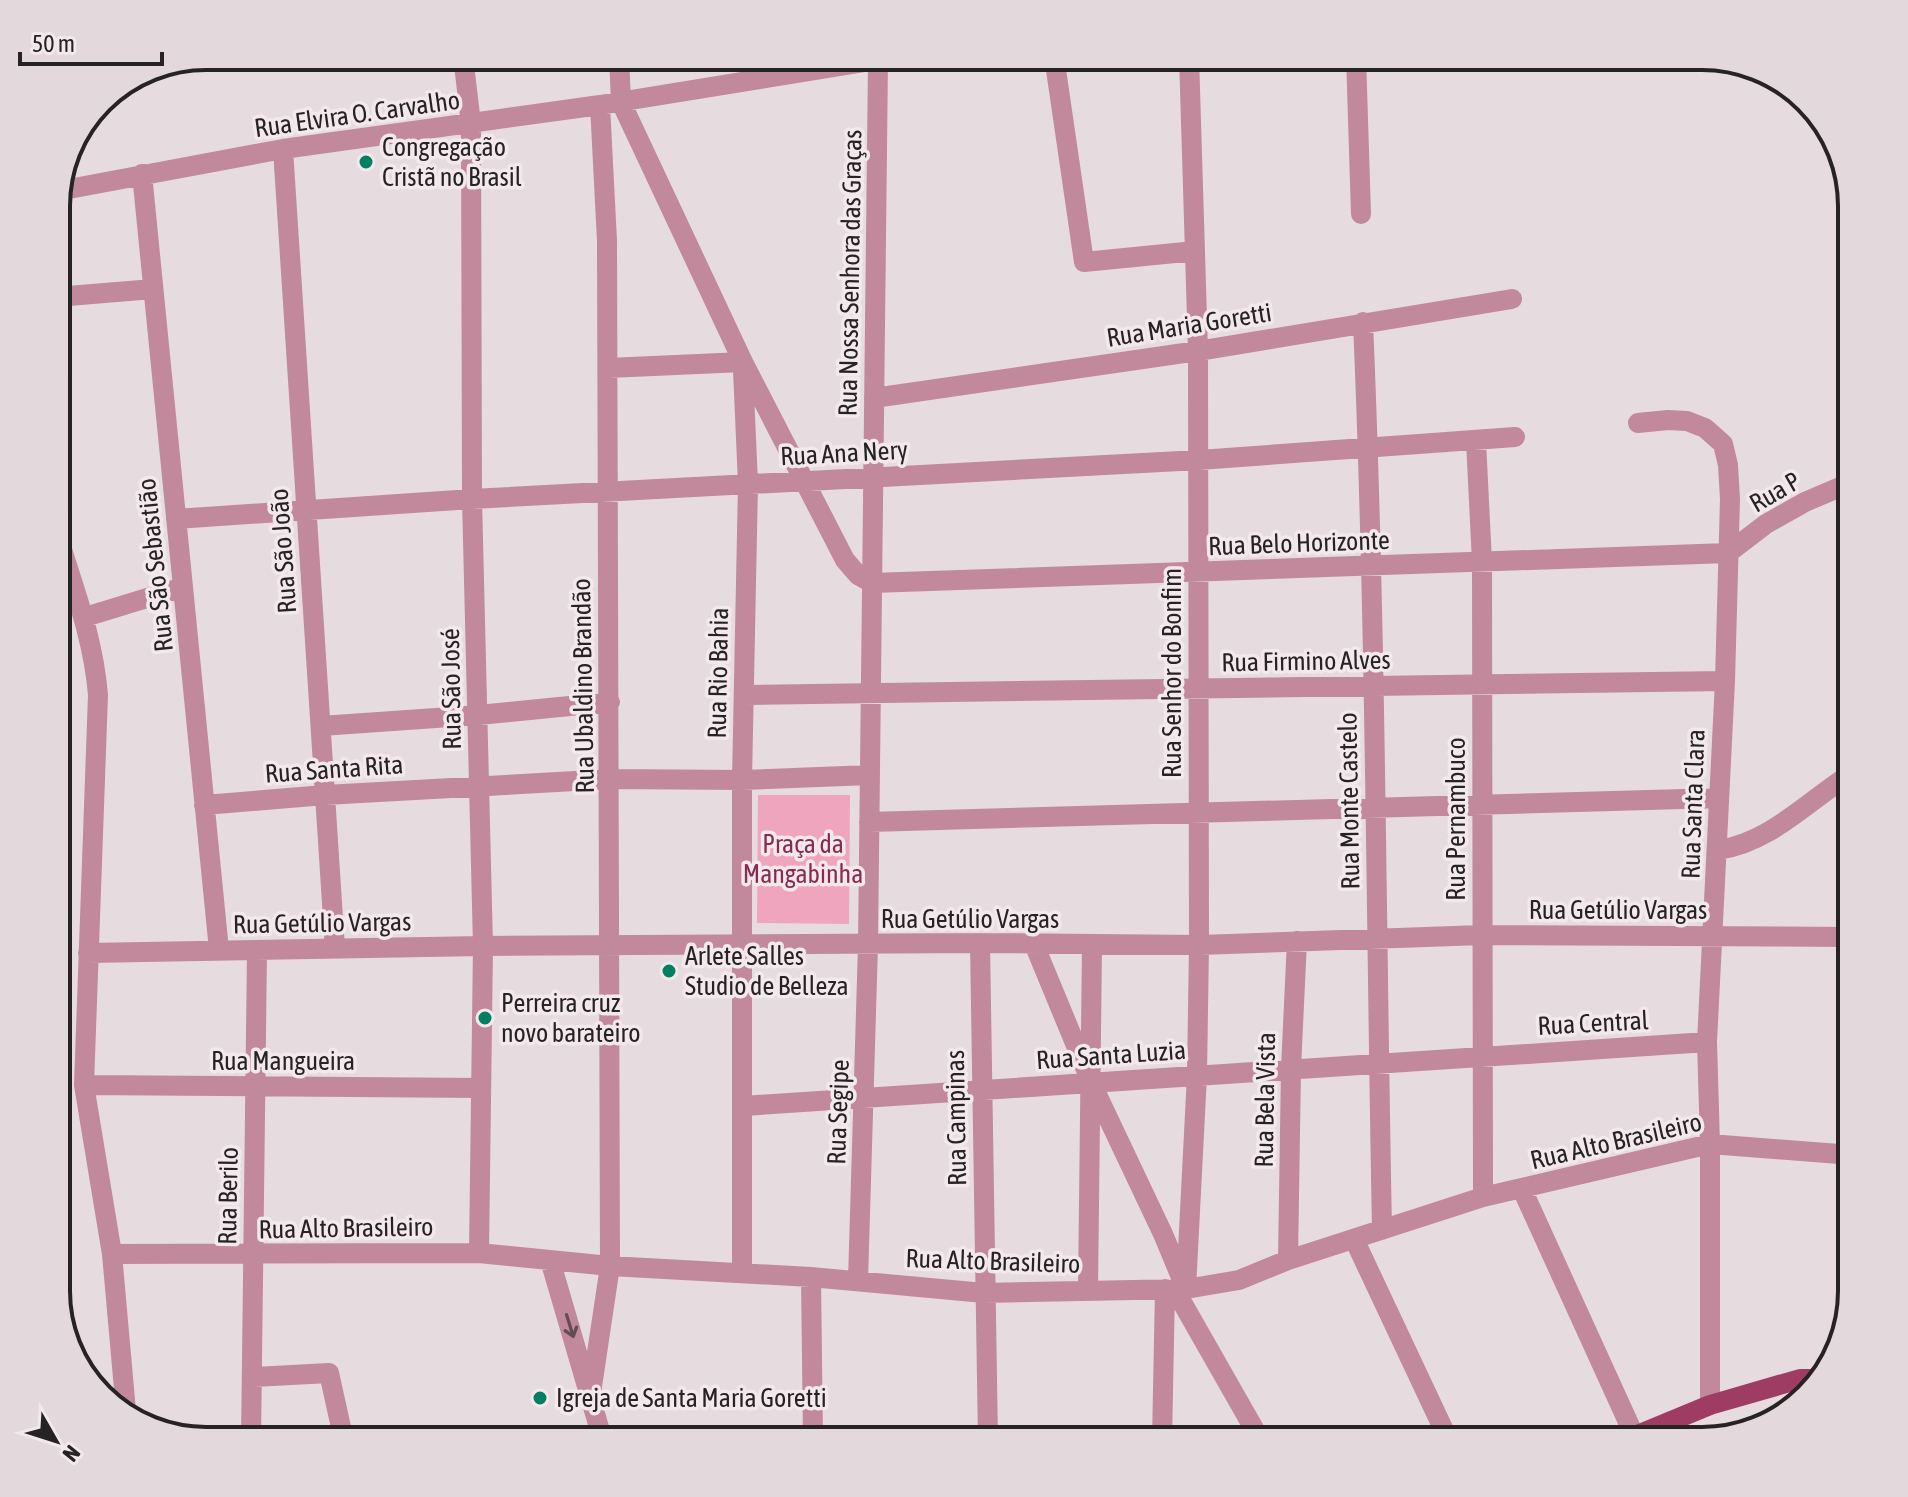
<svg xmlns="http://www.w3.org/2000/svg" width="1908" height="1497" font-family="'Asap Condensed',sans-serif">
  <style>
    .green { fill: #f0a5be }
    .lines { fill: none; stroke-linecap: round; stroke-linejoin: round }
    .minor { stroke: #c1899b; stroke-width: 20 }
    .major { stroke: #9e3c64; stroke-width: 20 }
    .oneway { stroke: #654c54 }
    .poi-dot { fill: #028061; stroke: #f3e8eb; stroke-width: 3 }
    .labels { text-anchor: middle; dominant-baseline: central; stroke-width: 7; stroke-linejoin: round; paint-order: stroke }
    .street-label { font-size: 26px; fill: #272324; stroke: #f3e8eb }
    .poi-label { font-size: 26px; fill: #272324; stroke: #f3e8eb; text-anchor: start }
    .park-label { font-size: 26px; fill: #872b52; stroke: #f3e8eb }
    .rim { fill: none; stroke: #272324; stroke-width: 4 }
  </style>
  <rect width="100%" height="100%" fill="#e6dbde"/>
  <!-- green -->
  <path class="green" d="M758,795H850L849,924L757,923Z"/>
  <g class="lines">
    <!-- minor -->
    <path class="minor" d="M463,56L471,124L472,499L483,946L479,1253
      M619,56L621,102L743,362L845,560L858,575L872,583L1728,553L1766,524L1805,502L1852,482
      M1054,56L1084,262L1195,251
      M1356,56L1361,214
      M283,149L335,949
      M142,174L219,950
      M58,191L283,149L600,105L902,56
      M56,297L153,289
      M1363,322C1376,625 1376,928 1382,1230
      M608,368L743,362
      M874,398L1198,351L1512,299
      M1638,423L1668,420L1687,421L1705,428L1723,444L1728,465L1730,499L1725,681L1707,1042L1710,1144V1405
      M1476,441L1482,562L1483,1197
      M176,519L472,499L1199,460L1515,437
      M56,530C73,587 93,635 98,695L84,1085L112,1254L126,1411
      M85,617L183,587
      M744,695L1725,681
      M321,726L479,715L610,702
      M204,805L325,795L611,779L742,780L870,775
      M869,822L1719,798
      M1718,850C1770,843 1809,800 1852,773
      M980,943L988,1441
      M1034,944L1091,1082L1163,1234L1183,1282
      M88,953L483,946L980,943L1199,945L1482,935L1852,937
      M84,1085L481,1088
      M743,1106L1707,1042
      M1522,1189L1634,1435
      M1354,1239L1449,1441
      M112,1254L479,1253L610,1266L811,1277L984,1293L1186,1289L1239,1280L1288,1260L1483,1197L1710,1144L1852,1155
      M550,1260L603,1441
      M1288,1260L1291,1068L1297,941
      M742,1273V780L748,484L743,370
      M811,1277L813,1441
      M858,1281L868,945L878,60
      M1186,1289L1197,1075L1199,945L1198,351L1189,56
      M1175,1290L1261,1441
      M1088,1291L1092,945
      M252,1377L329,1373L344,1441
      M591,1393L610,1266L607,241L600,105
      M251,1441L257,951
      M1162,1441L1165,1289"/>
    <!-- major -->
    <path class="major" d="M1623,1441L1710,1405L1800,1379H1819"/>
  </g>
  <!-- one-way arrows -->
  <defs><path id="oneway-shaft" d="M-6 0H5M1.5-3L5.5 0L1.5 3" fill="none" stroke-width="1.6" stroke-linecap="round" stroke-linejoin="round" transform="scale(2)"/></defs>
  <use class="oneway" href="#oneway-shaft" transform="translate(570 1326) rotate(73)"/>
  <!-- markers -->
  <g class="poi-dot">
    <circle cx="366" cy="162" r="8"/>
    <circle cx="669" cy="971" r="8"/>
    <circle cx="485" cy="1018" r="8"/>
    <circle cx="540" cy="1398" r="8"/>
  </g>
  <g class="labels">
    <!-- street labels -->
    <g class="street-label">
      <text transform="translate(357 114) rotate(-8)">Rua Elvira O. Carvalho</text>
      <text transform="translate(850 273) rotate(-89)">Rua Nossa Senhora das Graças</text>
      <text transform="translate(1189 325) rotate(-9)">Rua Maria Goretti</text>
      <text transform="translate(844 453) rotate(-3)">Rua Ana Nery</text>
      <text transform="translate(1775 492) rotate(-30)">Rua P</text>
      <text transform="translate(1299 543) rotate(-2)">Rua Belo Horizonte</text>
      <text transform="translate(283 551) rotate(-94)">Rua São João</text>
      <text transform="translate(155 565) rotate(-96)">Rua São Sebastião</text>
      <text transform="translate(1306 661) rotate(-1)">Rua Firmino Alves</text>
      <text transform="translate(718 673) rotate(-89)">Rua Rio Bahia</text>
      <text transform="translate(1172 673) rotate(-90)">Rua Senhor do Bonfim</text>
      <text transform="translate(583 686) rotate(-91)">Rua Ubaldino Brandão</text>
      <text transform="translate(451 689) rotate(-91)">Rua São José</text>
      <text transform="translate(334 769) rotate(-4)">Rua Santa Rita</text>
      <text transform="translate(1349 801) rotate(-91)">Rua Monte Castelo</text>
      <text transform="translate(1693 804) rotate(-88)">Rua Santa Clara</text>
      <text transform="translate(1456 819) rotate(-90)">Rua Pernambuco</text>
      <text x="1618" y="910">Rua Getúlio Vargas</text>
      <text x="970" y="919">Rua Getúlio Vargas</text>
      <text transform="translate(322 923) rotate(-1)">Rua Getúlio Vargas</text>
      <text transform="translate(1593 1023) rotate(-3)">Rua Central</text>
      <text transform="translate(1111 1055) rotate(-4)">Rua Santa Luzia</text>
      <text x="283" y="1061">Rua Mangueira</text>
      <text transform="translate(1265 1100) rotate(-89)">Rua Bela Vista</text>
      <text transform="translate(838 1112) rotate(-88)">Rua Segipe</text>
      <text transform="translate(956 1118) rotate(-91)">Rua Campinas</text>
      <text transform="translate(1616 1141) rotate(-13)">Rua Alto Brasileiro</text>
      <text transform="translate(228 1196) rotate(-89)">Rua Berilo</text>
      <text transform="translate(346 1228) rotate(-1)">Rua Alto Brasileiro</text>
      <text transform="translate(993 1261) rotate(2)">Rua Alto Brasileiro</text>
    </g>
    <!-- poi labels -->
    <g class="poi-label">
      <text x="382" y="147">Congregação<tspan x="382" dy="30">Cristã no Brasil</tspan></text>
      <text x="685" y="956">Arlete Salles<tspan x="685" dy="30">Studio de Belleza</tspan></text>
      <text x="501" y="1003">Perreira cruz<tspan x="501" dy="30">novo barateiro</tspan></text>
      <text x="556" y="1398">Igreja de Santa Maria Goretti</text>
    </g>
    <!-- park labels -->
    <g class="park-label">
      <text x="803" y="844">Praça da<tspan x="803" dy="30">Mangabinha</tspan></text>
    </g>
  </g>
  <!-- crop -->
  <path d="M0 0H1908V1497H0ZM206 70H1702A136 136 0 0 1 1838 206V1291A136 136 0 0 1 1702 1427H206A136 136 0 0 1 70 1291V206A136 136 0 0 1 206 70Z" fill="#e3d8db" fill-rule="evenodd"/>
  <path class="rim" d="M206 70H1702A136 136 0 0 1 1838 206V1291A136 136 0 0 1 1702 1427H206A136 136 0 0 1 70 1291V206A136 136 0 0 1 206 70Z"/>
  <!-- north arrow -->
  <g transform="translate(56 1441) rotate(129)" stroke="#f3e8eb" stroke-width="6" paint-order="stroke">
  <path d="M0-6L14 30L0 20L-14 30Z" fill="#272324"/>
  <text y="-12" font-size="22" font-weight="bold" text-anchor="middle" fill="#272324">N</text>
  </g>
  <!-- scale -->
  <path d="M20 52v12h142v-12" fill="none" stroke="#272324" stroke-width="4"/>
  <text x="32" y="52" font-size="24" fill="#272324" stroke="#f3e8eb" stroke-width="6" paint-order="stroke">50 m</text>
</svg>
